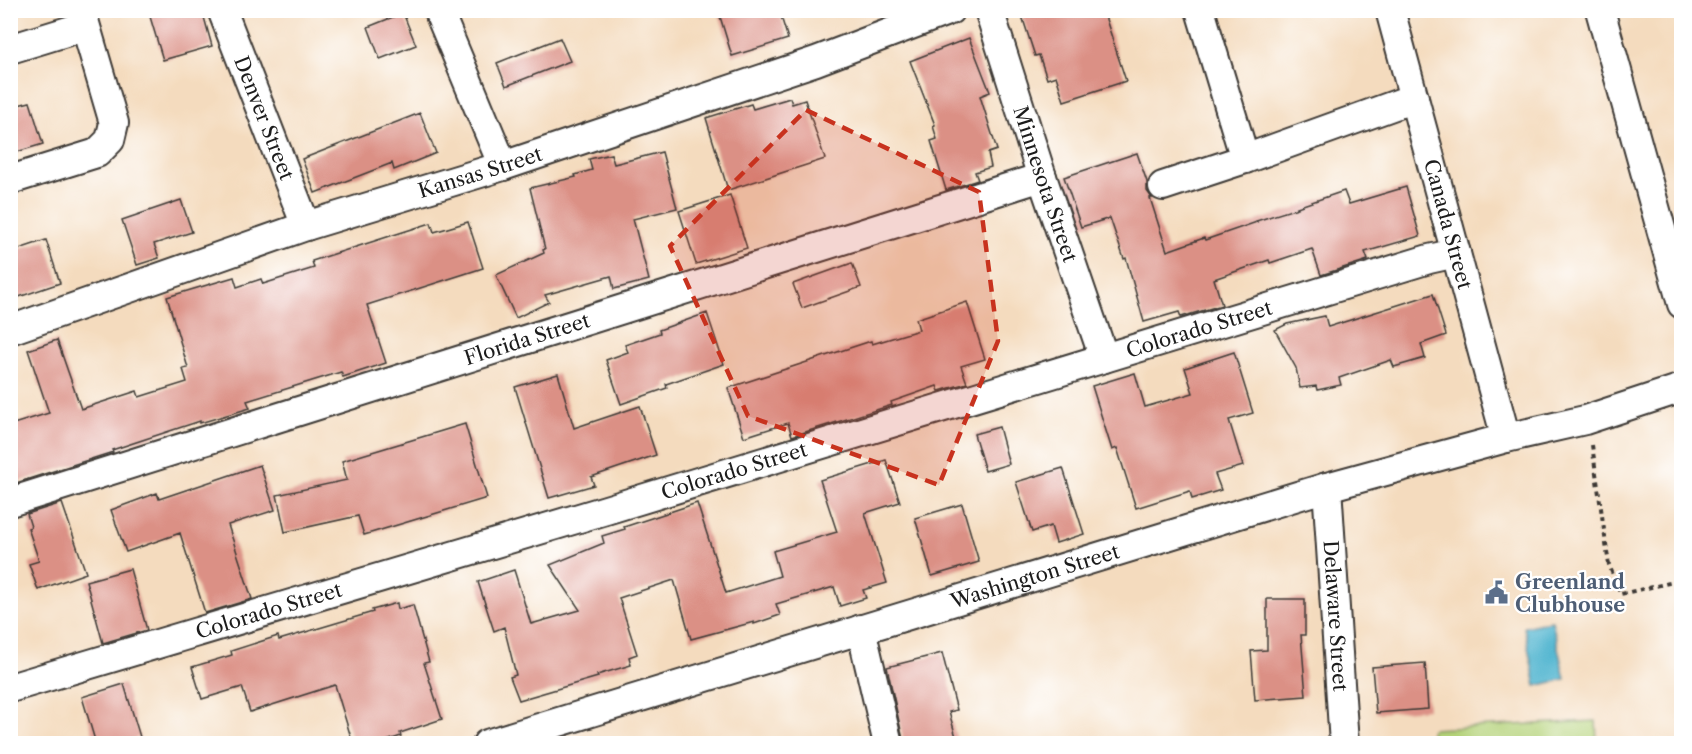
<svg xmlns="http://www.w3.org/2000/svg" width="1692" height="754" font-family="'Libre Caslon Text',serif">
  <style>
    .green { fill: #b4d278; stroke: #68774a; stroke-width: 1.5 }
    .water { fill: #52b6d0; stroke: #376976; stroke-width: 1.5 }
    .building { fill: #db9085 }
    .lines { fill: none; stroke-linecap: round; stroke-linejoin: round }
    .minor-casing { stroke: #3c3934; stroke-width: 32 }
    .path { stroke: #3c3934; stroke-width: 4; stroke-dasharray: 4.5 4.5; stroke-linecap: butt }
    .minor { stroke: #fff; stroke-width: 28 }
    .marked { fill: #c8321e; fill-opacity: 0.2; stroke: #c8321e; stroke-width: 4.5; stroke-dasharray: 12 8; stroke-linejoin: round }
    .labels { text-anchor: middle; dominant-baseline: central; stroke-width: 4.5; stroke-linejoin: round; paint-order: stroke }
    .street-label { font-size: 20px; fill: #1c1c1c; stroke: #fff }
    .service-label { font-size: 20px; font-weight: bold; fill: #4e5e75; stroke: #fff; text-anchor: start }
  </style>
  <rect width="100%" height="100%" fill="#fff"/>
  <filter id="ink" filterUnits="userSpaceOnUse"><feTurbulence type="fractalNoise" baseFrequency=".0167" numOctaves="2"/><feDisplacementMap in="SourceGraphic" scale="12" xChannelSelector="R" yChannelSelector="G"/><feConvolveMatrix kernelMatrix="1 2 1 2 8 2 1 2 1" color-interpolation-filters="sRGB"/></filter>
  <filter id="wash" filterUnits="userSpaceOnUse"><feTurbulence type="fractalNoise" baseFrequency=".008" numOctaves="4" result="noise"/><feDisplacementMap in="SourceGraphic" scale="24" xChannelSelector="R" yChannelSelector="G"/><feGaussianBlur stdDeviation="1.35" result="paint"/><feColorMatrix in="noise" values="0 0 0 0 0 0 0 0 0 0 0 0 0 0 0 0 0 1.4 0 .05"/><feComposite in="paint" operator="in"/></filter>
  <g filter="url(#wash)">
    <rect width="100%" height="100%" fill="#f4dbbe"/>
    <!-- green -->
    <path class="green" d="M1596,721L1597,743H1432L1431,729Z"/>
    <!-- water -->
    <path class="water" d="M1552,621L1565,679L1536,686L1524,627Z"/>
    <g id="blocks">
      <!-- building -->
      <path class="building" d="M148,10H202L212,46L163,60Z
        M718,10H779L788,39L732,56Z
        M1020,10H1103L1126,81L1064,101L1056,76L1047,79L1039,55L1035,56Z
        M403,13L416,45L380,59L368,27Z
        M560,38L570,61L506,86L497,63Z
        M969,38L990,92L980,96L997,150L988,153L991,167L975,172L978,180L946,190L931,141L937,139L933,126L935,125L910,61Z
        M790,98L792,104L805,100L825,159L728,190L706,118L751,104L753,109Z
        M30,102L43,144L10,154V107Z
        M420,113L436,153L394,170L392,163L315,193L302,159Z
        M662,152L677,208L633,219L649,280L614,289L611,276L545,295L549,302L516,318L496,275L544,253L543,250L545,249L530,188L576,177L575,175L592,170L589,159L611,154L614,164Z
        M1137,153L1147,182V191L1152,198H1150L1167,251L1204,238L1205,240L1257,222L1256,221L1298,208L1297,207L1344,191L1349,204L1406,187L1420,236L1365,252L1368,260L1321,275L1312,249L1270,263L1269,260L1214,279L1222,305L1181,317L1179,312L1144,322L1126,258L1124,259L1110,218L1081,227L1064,177Z
        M730,195L747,248L696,264L679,211Z
        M181,200L192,232L154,244L159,258L137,265L122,220Z
        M468,222L483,268L367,305L386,363L343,377L341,372L247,401L250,408L200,423V421L112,450L113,452L16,483L10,464V425L49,413L28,350L57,340L81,409L137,391L139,397L187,382L183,369L188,368L167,297L234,277L237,287L261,279L263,284L314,268L312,261L431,223L434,232Z
        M46,240L60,283L10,300V252Z
        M852,263L861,287L802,308L793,284Z
        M1433,294L1446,335L1421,344L1425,358L1394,367L1391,360L1339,378L1341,385L1317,390L1316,386L1300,388L1296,368L1275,330L1287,324L1325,316L1328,327Z
        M967,302L985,359L961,366L967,383L939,391L937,386L891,402L892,405L792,436L788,423L744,437L728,388L871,341L872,344L919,330L916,319Z
        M707,313L724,364L666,384L667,388L621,404L606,360L628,352L625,345L660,333L659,330Z
        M1234,352L1253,413L1229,420L1243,466L1215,474L1221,490L1192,499L1190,491L1136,508L1117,448L1112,450L1092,386L1135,373L1145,407L1193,393L1185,368Z
        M558,374L574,428L640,406L656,455L591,477L594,485L549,498L515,387Z
        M465,424L487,498L364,535L358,516L285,532L277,495L347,480L342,461Z
        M999,427L1009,464L985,471L974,434Z
        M886,460L900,502L865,513L887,583L863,590L866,598L840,606L834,587L776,604L780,615L754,624V622L691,639L674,580L619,598L637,654L629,657L631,665L597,675L598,677L519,700L510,677L516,675L504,627L494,631L478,582L514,570L531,624L580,610L550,565L604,543L602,536L625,529L624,527L697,503L726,593L780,576L773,551L837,532L820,480Z
        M260,465L275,510L228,525L252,599L205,613L180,533L126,552L111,510L157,493L159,499Z
        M1063,468L1084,534L1056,543L1051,526L1032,532L1016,482Z
        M62,503L86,573L38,590L29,564L39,561L28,528L31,527L27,514Z
        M962,504L979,562L932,576L915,518Z
        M130,569L147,630L103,643L86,581Z
        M1267,599H1305V635H1301L1306,696L1255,700L1251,651L1267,650Z
        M397,603L398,609L413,605L429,662L424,663L442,719L400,733L401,736L378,744H353L335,685L250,712L242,687L202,699L192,667L232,655L231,651L278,636L279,640L373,612L372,610Z
        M942,653L957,710L949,712L958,744H904L887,667Z
        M1425,663L1428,709L1376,713L1372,667Z
        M124,684L140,737L120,744H96L82,697Z"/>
    </g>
  </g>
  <g filter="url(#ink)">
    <use href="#blocks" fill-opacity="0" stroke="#3c3934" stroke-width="1.5"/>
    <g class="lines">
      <defs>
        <g id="minor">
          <path id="s1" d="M222,10L306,226"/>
          <path d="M438,10L503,166"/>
          <path id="s2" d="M989,10L1042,177L1104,358"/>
          <path d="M1200,10L1245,159L1414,98"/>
          <path id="s3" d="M1390,10L1506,438"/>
          <path d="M1600,10L1682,304"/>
          <path d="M10,49L85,26"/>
          <path d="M10,180L97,153L110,140L114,123L81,10"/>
          <path d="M1163,186L1245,159"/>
          <path id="s4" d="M10,330L306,226L503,166L816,61L950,10"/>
          <path id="s5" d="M1327,487L1344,744"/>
          <path id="s6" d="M10,502L1042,177"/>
          <path d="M861,629L888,744"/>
          <path id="s7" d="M10,688L606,510L1429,259L1456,253"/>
          <path id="s8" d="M487,744L1327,487L1506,438L1585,420L1682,388"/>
        </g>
      </defs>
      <!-- minor casing -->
      <use href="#minor" class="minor-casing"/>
      <!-- path -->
      <path class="path" d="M1592,445L1609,565L1621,594L1682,580"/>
      <!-- minor -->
      <use href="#minor" class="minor"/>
    </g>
  </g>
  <!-- marked area -->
  <path class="marked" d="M806,110L979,192L998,341L939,485L748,416L670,246Z"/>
  <!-- icons -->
  <defs>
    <symbol id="civic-bare" viewBox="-9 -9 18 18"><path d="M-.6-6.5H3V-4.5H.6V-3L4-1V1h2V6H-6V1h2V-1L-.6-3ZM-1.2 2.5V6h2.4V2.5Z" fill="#5c6f8a" stroke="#fff" stroke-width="2.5" paint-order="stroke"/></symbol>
  </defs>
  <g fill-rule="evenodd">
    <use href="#civic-bare" x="1480" y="576" width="33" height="33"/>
  </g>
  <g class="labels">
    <!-- street labels -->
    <g class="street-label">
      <text stroke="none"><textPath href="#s1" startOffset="116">Denver Street</textPath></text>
      <text stroke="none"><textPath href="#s4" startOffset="496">Kansas Street</textPath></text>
      <text stroke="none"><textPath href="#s2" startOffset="183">Minnesota Street</textPath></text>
      <text stroke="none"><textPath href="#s3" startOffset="222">Canada Street</textPath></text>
      <text stroke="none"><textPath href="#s7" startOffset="1242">Colorado Street</textPath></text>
      <text stroke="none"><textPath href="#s6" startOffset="542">Florida Street</textPath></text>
      <text stroke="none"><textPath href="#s7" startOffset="756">Colorado Street</textPath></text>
      <text stroke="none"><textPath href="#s8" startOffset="573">Washington Street</textPath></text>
      <text stroke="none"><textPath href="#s7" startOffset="270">Colorado Street</textPath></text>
      <text stroke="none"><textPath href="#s5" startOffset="129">Delaware Street</textPath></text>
    </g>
    <!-- service labels -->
    <g class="service-label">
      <text x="1515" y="582">Greenland<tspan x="1515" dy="23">Clubhouse</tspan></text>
    </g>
  </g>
  <!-- margin -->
  <rect width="1692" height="754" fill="none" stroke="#fff" stroke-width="36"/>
</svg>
